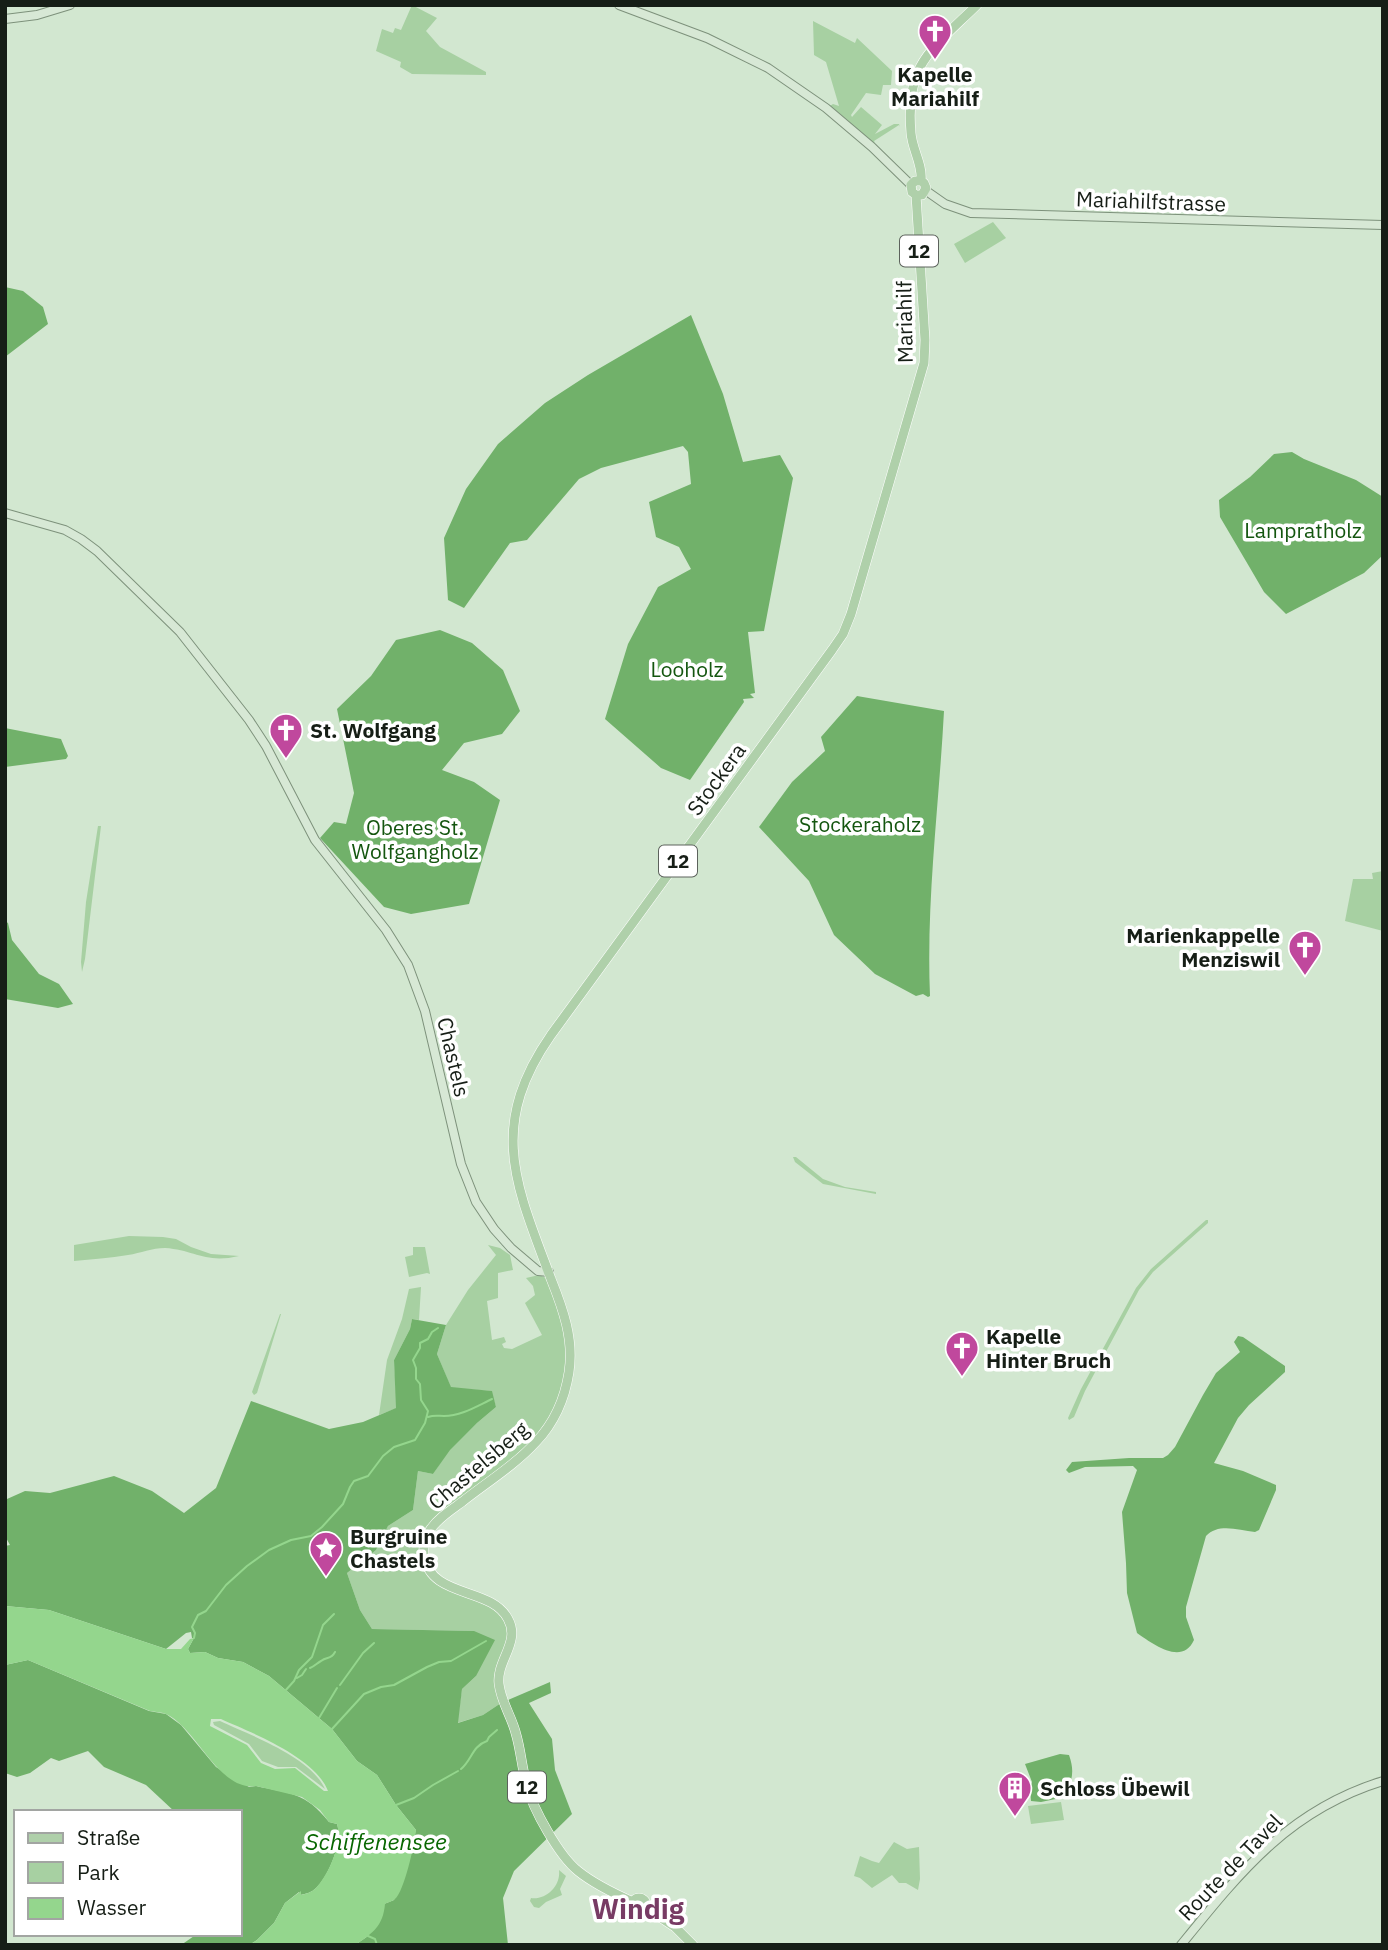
<svg xmlns="http://www.w3.org/2000/svg" width="1388" height="1950" font-family="'IBM Plex Sans',sans-serif">
  <style>
    .green { fill: #a7d0a2 }
    .forest { fill: #71b16a }
    .water { fill: #94d68d; fill-rule: evenodd }
    .lines { fill: none; stroke-linecap: round; stroke-linejoin: round }
    .stream { stroke: #94d68d; stroke-width: 2 }
    .secondary-casing { stroke: #7d917b; stroke-width: 10 }
    .primary-casing { stroke: #fff; stroke-width: 10 }
    .secondary { stroke: #d7e8d5; stroke-width: 8 }
    .primary { stroke: #afd0aa; stroke-width: 9 }
    .labels { text-anchor: middle; dominant-baseline: central; stroke-width: 7; stroke-linejoin: round; paint-order: stroke }
    .shield { fill: #fff; stroke: #5c625c; stroke-width: 2 }
    .shield-label { font-size: 19px; font-weight: bold; fill: #161e16 }
    .poi-label { font-size: 21px; font-weight: bold; fill: #161e16; stroke: #fff; text-anchor: start }
    .street-label { font-size: 21px; fill: #161e16; stroke: #fff }
    .park-label { font-size: 21px; fill: #14560f; stroke: #fff }
    .water-label { font-size: 23px; font-style: italic; fill: #086701; stroke: #fff }
    .district-label { font-size: 28px; font-weight: bold; fill: #783b64; stroke: #fff }
  </style>
  <rect width="100%" height="100%" fill="#d2e7d0"/>
  <!-- green -->
  <path class="green" d="M412,5L437,18L426,31L440,47L486,72V75L412,74L400,67L401,62L376,51L382,29L393,33L395,28L401,30Z
    M813,21L855,43L857,38L892,71L891,85H883L881,95L866,93L851,115L852,117L861,107L882,125L875,134L894,124H899L900,127L899,125L874,141L875,143L872,142L828,107L833,104L839,106L826,62L814,55Z
    M993,222L1006,238L965,263L954,244Z
    M98,826H101L85,959L82,972L81,962L86,902Z
    M1383,871V931L1345,921L1353,879H1373L1372,873Z
    M793,1157H796L823,1179L845,1187L876,1192V1194L823,1184L795,1162Z
    M1206,1220H1208V1223L1153,1272L1139,1290L1085,1391L1074,1417L1069,1420L1068,1418L1081,1389L1136,1288L1151,1269Z
    M129,1236L163,1237L176,1239L191,1247L211,1254L239,1256C205,1264 195,1250 165,1248C152,1248 141,1253 128,1255C110,1258 92,1259 74,1261V1245Z
    M488,1245L500,1248L510,1255L513,1270L498,1273V1298L487,1301L492,1340L504,1337L506,1342L502,1344L504,1348L512,1349L542,1335L525,1303L535,1295L533,1286L526,1278L539,1275L546,1278L563,1319L568,1361L557,1406L537,1438L428,1527L425,1568L493,1606L506,1619L510,1637L501,1660V1703L483,1715L457,1723L462,1689L476,1676L474,1631L372,1629L360,1610L347,1573L376,1550L388,1526L413,1510L418,1471L433,1474L449,1450L477,1423L496,1407L491,1391L451,1388L437,1354L446,1325L468,1290L496,1255Z
    M413,1247H425L430,1274L427,1273L409,1277L405,1257L413,1255Z
    M421,1287L419,1320L412,1319L410,1329L394,1360L397,1408L379,1415L387,1360L402,1319L409,1289Z
    M280,1314H281L257,1393L254,1395L252,1392Z
    M220,1721C250,1735 311,1757 325,1789L296,1767H278L262,1761L249,1744L214,1725L213,1722Z
    M1061,1802L1064,1820L1031,1824L1028,1806Z
    M894,1842L907,1849L919,1847L920,1879L918,1890L906,1883H899L892,1875L872,1888L860,1878L854,1876L860,1856L872,1861L879,1863Z
    M559,1870L566,1876L560,1889L562,1895L546,1902L539,1908L534,1907L530,1901L531,1898C547,1900 561,1885 559,1870Z"/>
  <!-- forest -->
  <path class="forest" d="M5,287L23,291L43,307L48,324L5,357Z
    M691,315L723,394L743,462L780,455L793,478L764,631L748,632L755,693L750,694L754,698L743,699L744,702L690,780L661,768L605,719L628,644L658,587L691,569L679,547L656,537L649,502L691,484L688,452L683,446L601,468L579,479L527,540L510,543L464,608L448,600L444,538L466,489L498,444L545,403L588,375Z
    M1292,452L1304,459L1356,480L1383,497V555L1364,573L1286,614L1264,592L1250,568L1220,517L1219,500L1250,477L1274,454Z
    M440,630L472,643L503,670L520,711L502,734L464,743L442,770L474,782L500,800L469,904L411,914L384,907L320,838L334,822L346,824L354,793L337,709L371,676L396,640Z
    M857,696L944,711C939,806 926,901 930,996L928,997L923,994L916,996L875,974L834,935L809,881L759,827L792,782L825,751L821,737Z
    M5,728L61,739L68,756L66,759L5,767Z
    M5,921L8,923L12,940L39,974L59,984L73,1004L58,1008L5,999Z
    M412,1319L446,1325L437,1354L451,1387L492,1391L496,1407L477,1423L450,1450L433,1474L418,1471L413,1510L388,1526L376,1550L347,1573L360,1610L372,1629L474,1631L495,1640L476,1676L462,1689L458,1723L483,1715L501,1703L550,1682L551,1693L529,1703L552,1739L555,1770L572,1814L514,1871L503,1898L508,1945H355L368,1936L384,1904L394,1900L416,1830L396,1805L377,1775L357,1761L332,1729L269,1676L243,1662L218,1658L205,1652L190,1653L188,1649L194,1638H192L191,1632L186,1633L166,1649L49,1610L5,1606V1546L10,1545L5,1536V1502L7,1499L25,1491L50,1493L114,1476L152,1491L184,1513L216,1488L251,1401L329,1429L363,1422L396,1408L394,1360L410,1329Z
    M1238,1336L1243,1337L1285,1366V1372L1249,1405L1238,1418L1214,1463L1243,1471L1276,1485V1490L1259,1530L1255,1532C1238,1530 1218,1523 1206,1536L1186,1607V1617L1194,1640C1182,1666 1153,1644 1137,1633L1127,1593L1126,1563L1122,1512L1137,1470L1133,1466L1085,1467L1069,1473L1066,1470L1072,1462L1129,1458H1163L1168,1455L1175,1447L1203,1395L1216,1373L1240,1352L1234,1342Z
    M28,1660L149,1711L166,1714L181,1725L216,1767L249,1787L256,1786C291,1794 305,1792 329,1822L337,1824C343,1842 329,1875 316,1888C312,1892 306,1894 300,1895L299,1892L285,1903L274,1923L257,1940L249,1945H181L197,1934H240V1812H175L146,1785L104,1767L88,1751L59,1761L51,1758L30,1773L17,1777L5,1773V1665Z
    M1060,1754L1069,1755C1075,1772 1072,1780 1065,1797L1041,1802L1031,1801L1030,1788L1032,1782L1025,1764Z"/>
  <!-- water -->
  <path class="water" d="M5,1606L49,1610L166,1649H181L190,1639L194,1638L188,1649L190,1653L205,1652L218,1658L243,1662L269,1676L332,1729L357,1761L377,1775L396,1805L416,1830C415,1843 404,1892 395,1899C393,1901 386,1903 385,1904C383,1926 373,1933 355,1945H249L257,1940L274,1923L285,1903L301,1891V1895C306,1894 312,1892 316,1888C329,1874 343,1842 337,1824L329,1822L320,1810L302,1797L256,1786C219,1792 196,1727 166,1714C161,1712 155,1712 150,1711L28,1660L5,1665ZM211,1719H221C252,1733 315,1757 328,1791H324L295,1768L275,1769L261,1763L247,1745L210,1726Z"/>
  <g class="lines">
    <!-- stream -->
    <path class="stream" d="M428,1417C434,1415 438,1416 444,1416C461,1416 477,1406 492,1399
      M194,1638L195,1633L192,1627L198,1615L206,1611L226,1585L247,1566L269,1550L291,1540L311,1536L322,1527L343,1504L350,1487L354,1481L368,1476L383,1456L394,1447L415,1440L425,1423L428,1411L421,1400L420,1384L416,1379V1368L413,1360L420,1348V1343L428,1339L432,1332L438,1328
      M310,1668C315,1666 317,1663 321,1661C327,1656 331,1660 335,1652
      M297,1678L302,1675L306,1669
      M340,1685L363,1653L374,1643
      M285,1691L294,1681L299,1670L312,1657L323,1625L334,1614
      M319,1718L337,1688
      M332,1729L364,1694L381,1687L394,1685L427,1667L439,1662L451,1661L486,1641
      M461,1769C472,1760 472,1746 487,1741L489,1737L497,1730
      M396,1805L414,1798L433,1785L458,1771
      M368,1936L375,1939L377,1945"/>
    <defs>
      <path id="secondary" d="M619,5L707,38L768,68L826,108L872,147L911,185
        M5,19L37,15L70,5
        M925,190L945,204L971,213L1383,225
        M5,513L65,530L81,539L97,551L180,632L249,720L266,746L315,840L386,930L408,965L425,1011L461,1164L476,1202L494,1229L511,1248L538,1271L549,1272
        M1181,1945C1241,1871 1289,1810 1383,1781"/>
      <path id="primary" d="M916,195H922L926,188L924,183L921,181C923,165 912,149 911,133C905,63 931,50 977,5
        M916,195L912,192L911,185L915,181H921
        M632 1905a7 7 0 1 1 14 0a7 7 0 1 1-14 0Z
        M633,1902C615,1894 594,1884 578,1871C559,1856 533,1809 527,1786C522,1769 521,1751 516,1734C512,1717 501,1702 499,1684C496,1661 521,1642 508,1619C491,1586 430,1599 424,1555C423,1546 425,1537 430,1530C438,1518 451,1510 462,1502C486,1483 515,1465 536,1442C554,1423 565,1398 569,1372C574,1339 563,1309 551,1279C516,1185 487,1127 551,1035L832,650L843,634L851,614L924,363L925,340L916,195
        M646,1908L675,1927L693,1945"/>
    </defs>
    <!-- secondary casing -->
    <use href="#secondary" class="secondary-casing"/>
    <!-- primary casing -->
    <use href="#primary" class="primary-casing"/>
    <!-- secondary -->
    <use href="#secondary" class="secondary"/>
    <!-- primary -->
    <use href="#primary" class="primary"/>
  </g>
  <!-- icons -->
  <defs>
    <symbol id="church-pin" viewBox="-11 -11 22 30"><path d="M0 17L-7.5 6A9.5 9.5 0 1 1 7.5 6Z" fill="#c0489d" stroke="#fff"/><path d="M-1.2-6h2.4v3.5h3.3v2.4h-3.3V6h-2.4V-.1h-3.3v-2.4h3.3Z" fill="#fff"/></symbol>
    <symbol id="sight-pin" viewBox="-11 -11 22 30"><path d="M0 17L-7.5 6A9.5 9.5 0 1 1 7.5 6Z" fill="#c0489d" stroke="#fff"/><path d="M0-6L1.8-2.2L6-1.7L2.9 1.2L3.7 5.4L0 3.3L-3.7 5.4L-2.9 1.2L-6-1.7L-1.8-2.2Z" fill="#fff"/></symbol>
    <symbol id="building-pin" viewBox="-11 -11 22 30"><path d="M0 17L-7.5 6A9.5 9.5 0 1 1 7.5 6Z" fill="#c0489d" stroke="#fff"/><path d="M-4-6H4V6H1V3H-1V6H-4ZM-2.5-4.3h1.7v1.8h-1.7ZM.8-4.3h1.7v1.8H.8ZM-2.5-1h1.7V.8h-1.7ZM.8-1h1.7V.8H.8Z" fill="#fff"/></symbol>
  </defs>
  <g fill-rule="evenodd">
    <use href="#church-pin" x="916" y="12" width="38" height="52"/>
    <use href="#church-pin" x="267" y="711" width="38" height="52"/>
    <use href="#church-pin" x="1286" y="928" width="38" height="52"/>
    <use href="#church-pin" x="943" y="1329" width="38" height="52"/>
    <use href="#sight-pin" x="307" y="1529" width="38" height="52"/>
    <use href="#building-pin" x="996" y="1769" width="38" height="52"/>
  </g>
  <g class="labels">
    <!-- shield labels -->
    <g class="shield">
      <rect x="900" y="235.5" width="38" height="31" rx="5"/>
      <rect x="659" y="845.5" width="38" height="31" rx="5"/>
      <rect x="508" y="1771.5" width="38" height="31" rx="5"/>
    </g>
    <g class="shield-label">
      <text x="919" y="251">12</text>
      <text x="678" y="861">12</text>
      <text x="527" y="1787">12</text>
    </g>
    <!-- poi labels -->
    <g class="poi-label">
      <text x="935" y="74" text-anchor="middle">Kapelle<tspan x="935" dy="24">Mariahilf</tspan></text>
      <text x="310" y="730">St. Wolfgang</text>
      <text x="1280" y="935" text-anchor="end">Marienkappelle<tspan x="1280" dy="24">Menziswil</tspan></text>
      <text x="986" y="1336">Kapelle<tspan x="986" dy="24">Hinter Bruch</tspan></text>
      <text x="350" y="1536">Burgruine<tspan x="350" dy="24">Chastels</tspan></text>
      <text x="1040" y="1788">Schloss Übewil</text>
    </g>
    <!-- street labels -->
    <g class="street-label">
      <text transform="translate(1151 201) rotate(2)">Mariahilfstrasse</text>
      <text transform="translate(904 322) rotate(-91)">Mariahilf</text>
      <text transform="translate(716 779) rotate(-54)">Stockera</text>
      <text transform="translate(454 1057) rotate(77)">Chastels</text>
      <text transform="translate(478 1465) rotate(-40)">Chastelsberg</text>
      <text transform="translate(1230 1867) rotate(-46)">Route de Tavel</text>
    </g>
    <!-- park labels -->
    <g class="park-label">
      <text x="1303" y="530">Lampratholz</text>
      <text x="687" y="669">Looholz</text>
      <text x="860" y="824">Stockeraholz</text>
      <text x="415" y="827">Oberes St.<tspan x="415" dy="24">Wolfgangholz</tspan></text>
    </g>
    <!-- water labels -->
    <g class="water-label">
      <text x="376" y="1841">Schiffenensee</text>
    </g>
    <!-- district labels -->
    <g class="district-label">
      <text x="638" y="1908">Windig</text>
    </g>
  </g>
  <!-- border -->
  <rect width="1388" height="1950" fill="none" stroke="#161e16" stroke-width="14"/>
  <!-- legend -->
  <rect x="14" y="1810" width="228" height="126" fill="#ffffff" stroke="#a2a5a2" stroke-width="2"/>
  <rect x="28" y="1833" width="35" height="10" fill="#afd0aa" stroke="#a2a5a2" stroke-width="2"/>
  <text x="77" y="1845" font-size="21" fill="#161e16">Straße</text>
  <rect x="28" y="1862" width="35" height="21" fill="#a7d0a2" stroke="#a2a5a2" stroke-width="2"/>
  <text x="77" y="1880" font-size="21" fill="#161e16">Park</text>
  <rect x="28" y="1898" width="35" height="21" fill="#94d68d" stroke="#a2a5a2" stroke-width="2"/>
  <text x="77" y="1915" font-size="21" fill="#161e16">Wasser</text>
</svg>
